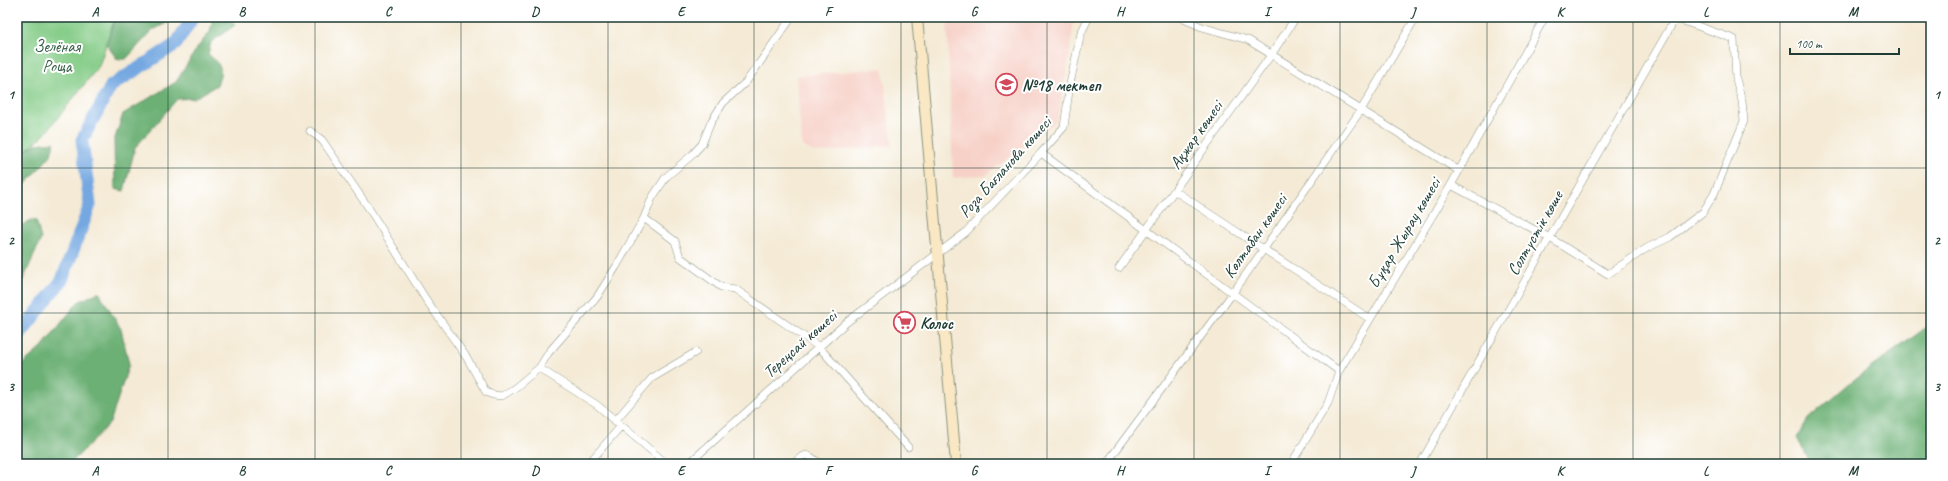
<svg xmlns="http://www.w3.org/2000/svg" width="1948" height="481" font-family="Caveat,sans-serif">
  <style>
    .built { fill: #f7d1c8 }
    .green { fill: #85cc88; stroke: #52845e }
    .forest { fill: #6cb074; stroke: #467654 }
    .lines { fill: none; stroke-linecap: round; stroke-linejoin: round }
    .river { stroke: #75a8e1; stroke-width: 13 }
    .minor-casing { stroke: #8a9484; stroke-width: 8 }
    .secondary-casing { stroke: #8a9484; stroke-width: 12 }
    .minor { stroke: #fff; stroke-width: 7 }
    .secondary { stroke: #fae7c3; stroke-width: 10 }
    .grid { fill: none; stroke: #1f3d34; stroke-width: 1; stroke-opacity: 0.55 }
    .labels { text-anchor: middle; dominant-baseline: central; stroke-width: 4; stroke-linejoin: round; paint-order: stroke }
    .park-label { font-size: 17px; fill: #386149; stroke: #fff }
    .poi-label { font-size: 17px; font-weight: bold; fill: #1f3d34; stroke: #fff; text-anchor: start }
    .street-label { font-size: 17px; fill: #1f3d34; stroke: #fff }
    .neatline { fill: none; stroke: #1f3d34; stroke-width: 1.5 }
    .grid-label { font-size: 13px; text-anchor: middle; font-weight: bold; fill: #1f3d34 }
  </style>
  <rect width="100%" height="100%" fill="#fff"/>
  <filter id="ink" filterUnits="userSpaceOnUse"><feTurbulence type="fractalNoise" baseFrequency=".025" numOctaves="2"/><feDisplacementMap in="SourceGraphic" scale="8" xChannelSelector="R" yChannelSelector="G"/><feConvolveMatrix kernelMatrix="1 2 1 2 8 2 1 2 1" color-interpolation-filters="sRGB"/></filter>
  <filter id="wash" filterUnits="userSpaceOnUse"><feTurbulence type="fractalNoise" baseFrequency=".012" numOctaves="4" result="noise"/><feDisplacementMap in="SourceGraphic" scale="16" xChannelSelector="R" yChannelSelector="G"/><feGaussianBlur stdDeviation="0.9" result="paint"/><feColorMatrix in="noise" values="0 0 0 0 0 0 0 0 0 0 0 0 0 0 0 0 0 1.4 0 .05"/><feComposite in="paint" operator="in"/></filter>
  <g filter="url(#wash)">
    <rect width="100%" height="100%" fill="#f4ead5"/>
    <!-- built -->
    <path class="built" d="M947,17H1074L1070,52L1058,117L1055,122L986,175L953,178Z
      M883,68L892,145L816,153L802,146L796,76Z"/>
    <!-- green -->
    <path class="green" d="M17,17H115L99,66L44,135L17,158Z"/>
    <!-- forest -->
    <path class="forest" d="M116,17H178L153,30L126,59H117L106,44Z
      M213,17H227L235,25L211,42L208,54C222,66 223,68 217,85L195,98L177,99L135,148L124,191L115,189L114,141L123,114L176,82L197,48L210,32Z
      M54,142L51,155L17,194V164L19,154L36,144Z
      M31,220H36L41,239L17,294V245L19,227Z
      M99,292L121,329L129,364L110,423L70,464H17V369L42,347L78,302Z
      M1931,324V464H1811L1797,438L1808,419L1851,382Z
      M1777,460L1786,464H1736H1737Z"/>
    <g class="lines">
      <!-- river -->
      <path class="river" d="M17,338L62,280L90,205L82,140L111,86L176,44L193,17"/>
    </g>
  </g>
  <g filter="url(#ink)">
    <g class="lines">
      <defs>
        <path id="minor" d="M792,17L746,82L723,103L711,122L702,144L692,155L666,177L652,198L644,218L675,241L680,257L721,287L735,289L819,347L908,447
          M1179,17L1202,27L1248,40L1458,170
          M310,131L322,140L368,207L425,298L467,358L486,392L493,395L502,396L516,387L539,368L549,352L597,297L616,267L644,218
          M1041,153L1339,371
          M1451,185L1550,238L1608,274L1647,248L1670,237L1703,212L1714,194L1744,121L1742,101L1736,79L1734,39L1672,17
          M1175,191L1370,319
          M1119,268L1271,55L1296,17
          M539,368L597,405L667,464
          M615,421L652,378L696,352
          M588,464L621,426
          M688,464L847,322L965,233L1041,153L1064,127L1070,84L1081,33L1089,17
          M793,464C807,451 806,454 821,464
          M1106,464L1233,293L1361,110L1416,17
          M1291,464L1328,403L1339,371L1451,185L1545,17
          M1420,464L1676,17"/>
        <path id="secondary" d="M917,17L956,464"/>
      </defs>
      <!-- minor casing -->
      <use href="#minor" class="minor-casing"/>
      <!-- secondary casing -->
      <use href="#secondary" class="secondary-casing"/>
      <!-- minor -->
      <use href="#minor" class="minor"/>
      <!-- secondary -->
      <use href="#secondary" class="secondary"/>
    </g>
  </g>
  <!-- grid -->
  <path class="grid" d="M168,17V464M315,17V464M461,17V464M608,17V464M754,17V464M901,17V464M1047,17V464M1194,17V464M1340,17V464M1487,17V464M1633,17V464M1780,17V464M17,168H1931M17,313H1931"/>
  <!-- icons -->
  <defs>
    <symbol id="school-ring" viewBox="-11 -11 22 22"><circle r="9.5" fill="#fff" stroke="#d1495b" stroke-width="1.5"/><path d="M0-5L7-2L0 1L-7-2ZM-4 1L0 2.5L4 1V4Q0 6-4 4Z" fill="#d1495b"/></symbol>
    <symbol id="supermarket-ring" viewBox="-11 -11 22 22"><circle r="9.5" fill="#fff" stroke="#d1495b" stroke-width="1.5"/><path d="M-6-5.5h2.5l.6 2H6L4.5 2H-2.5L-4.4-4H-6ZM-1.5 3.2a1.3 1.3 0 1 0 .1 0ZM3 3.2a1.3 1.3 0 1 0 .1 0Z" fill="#d1495b"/></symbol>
  </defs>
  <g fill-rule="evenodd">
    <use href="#school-ring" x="994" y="72" width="25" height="25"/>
    <use href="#supermarket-ring" x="892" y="310" width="25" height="25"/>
  </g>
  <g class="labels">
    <!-- park labels -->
    <g class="park-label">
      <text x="57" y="46">Зелёная<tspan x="57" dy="20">Роща</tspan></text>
    </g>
    <!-- poi labels -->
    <g class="poi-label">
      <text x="1022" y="85">№18 мектеп</text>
      <text x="920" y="323">Колос</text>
    </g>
    <!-- street labels -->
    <g class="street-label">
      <text transform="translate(1196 135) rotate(-55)">Ақжар көшесі</text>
      <text transform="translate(1005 167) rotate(-48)">Роза Бағланова көшесі</text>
      <text transform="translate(1404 233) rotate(-59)">Бұқар Жырау көшесі</text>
      <text transform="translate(1535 233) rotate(-60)">Солтүстік көше</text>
      <text transform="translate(1255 236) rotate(-55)">Көлтабан көшесі</text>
      <text transform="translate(800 344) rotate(-42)">Тереңсай көшесі</text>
    </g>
  </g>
  <!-- margin -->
  <rect width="1948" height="481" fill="none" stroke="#fff" stroke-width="44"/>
  <!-- scale -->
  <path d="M1790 48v6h109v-6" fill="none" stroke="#1f3d34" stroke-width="2"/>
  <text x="1796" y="48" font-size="12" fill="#1f3d34" stroke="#ffffff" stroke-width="3" paint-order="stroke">100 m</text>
  <rect x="22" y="22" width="1904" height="437" class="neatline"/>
  <g class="grid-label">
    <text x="95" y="16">A</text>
    <text x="242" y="16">B</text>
    <text x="388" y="16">C</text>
    <text x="535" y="16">D</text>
    <text x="681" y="16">E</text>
    <text x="828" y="16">F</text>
    <text x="974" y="16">G</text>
    <text x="1120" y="16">H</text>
    <text x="1267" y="16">I</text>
    <text x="1413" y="16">J</text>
    <text x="1560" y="16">K</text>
    <text x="1706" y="16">L</text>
    <text x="1853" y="16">M</text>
    <text x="11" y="99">1</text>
    <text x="1937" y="99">1</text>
    <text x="11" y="245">2</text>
    <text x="1937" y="245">2</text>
    <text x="11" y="391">3</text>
    <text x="1937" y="391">3</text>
    <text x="95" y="475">A</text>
    <text x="242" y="475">B</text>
    <text x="388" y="475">C</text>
    <text x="535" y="475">D</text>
    <text x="681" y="475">E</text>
    <text x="828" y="475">F</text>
    <text x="974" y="475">G</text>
    <text x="1120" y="475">H</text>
    <text x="1267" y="475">I</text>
    <text x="1413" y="475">J</text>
    <text x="1560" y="475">K</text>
    <text x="1706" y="475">L</text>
    <text x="1853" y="475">M</text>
  </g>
</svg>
